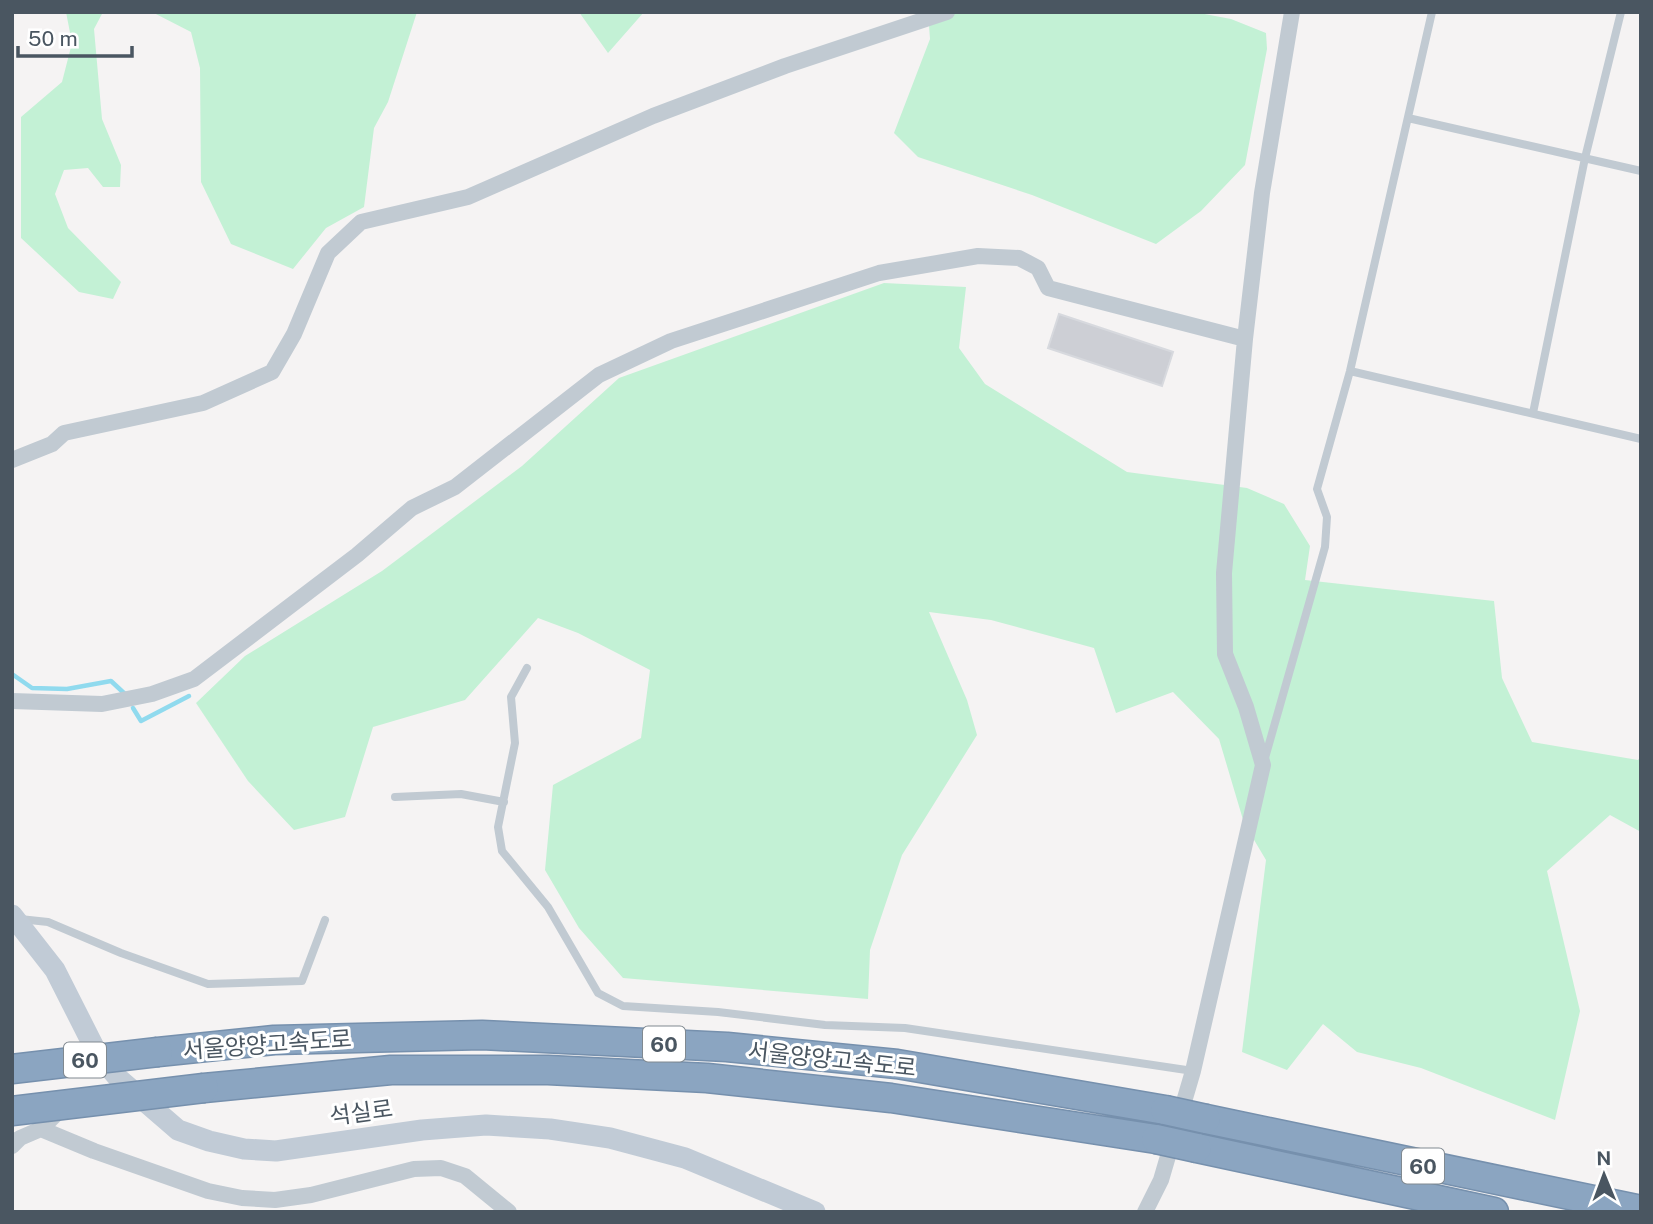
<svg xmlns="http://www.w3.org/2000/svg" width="1653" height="1224" font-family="'Public Sans','Noto Sans KR',sans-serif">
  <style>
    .green { fill: #c3f1d5 }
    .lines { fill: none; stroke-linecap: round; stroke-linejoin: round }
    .stream { stroke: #90daee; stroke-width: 4.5 }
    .building { fill: #cdcfd5; stroke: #d7d9de; stroke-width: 2 }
    .highway-casing { stroke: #7690ad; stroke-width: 31 }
    .lane { stroke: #c1cad2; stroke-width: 8 }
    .street { stroke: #c1cad2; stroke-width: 16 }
    .secondary { stroke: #c1cbd6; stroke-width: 21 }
    .highway { stroke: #8ba5c1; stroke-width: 28 }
    .highway-bridge-casing { stroke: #7690ad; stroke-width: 31; stroke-linecap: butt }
    .highway-bridge { stroke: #8ba5c1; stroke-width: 28 }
    .labels { text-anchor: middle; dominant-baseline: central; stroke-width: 6; stroke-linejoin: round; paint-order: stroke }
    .shield { fill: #fff; stroke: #808990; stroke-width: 2 }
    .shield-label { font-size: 21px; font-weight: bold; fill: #4a5661 }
    .street-label { font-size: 23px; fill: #4a5661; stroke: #fff }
  </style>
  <rect width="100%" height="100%" fill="#f5f3f3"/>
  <!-- green -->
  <path class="green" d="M66,12H103L94,29L102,119L121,165L120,187H103L88,168L64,170L55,194L68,228L121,282L113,299L79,292L21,238V117L62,82L72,43Z
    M152,12H417L388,102L374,128L364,207L326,228L293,269L231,244L201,182L200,68L191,32Z
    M579,12H644L608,53Z
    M928,12H1194L1231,19L1266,33L1267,49L1245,165L1201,211L1156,244L1032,195L918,157L894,133L930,39Z
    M884,283L966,287L959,348L985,384L1127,472L1247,488L1284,504L1310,546L1305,580L1494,601L1502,678L1532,742L1638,760L1641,756V832L1610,815L1547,871L1580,1011L1555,1120L1421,1068L1357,1052L1323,1024L1287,1070L1242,1052L1266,860L1244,823L1219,739L1173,692L1116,713L1094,648L991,620L929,612L967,700L977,735L902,855L870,950L868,999L623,978L579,928L545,870L553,785L641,738L650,670L578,633L538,618L465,700L373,727L345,817L294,830L248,781L196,703L245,656L382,571L522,466L619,378Z"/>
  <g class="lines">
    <!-- stream -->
    <path class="stream" d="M12,674L32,688L67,689L111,681L125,694
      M133,708L141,721L189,696"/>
  </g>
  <!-- building -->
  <path class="building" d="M1059,314L1173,352L1162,386L1048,348Z"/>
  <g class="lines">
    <defs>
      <path id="highway" d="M158,1052L274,1040L482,1035L727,1047L897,1064L1165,1110
        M204,1088L391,1070H548L707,1078L891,1098L1156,1139
        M1206,1119L1641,1210
        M1197,1148L1494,1212"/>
    </defs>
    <!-- highway casing -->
    <use href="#highway" class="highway-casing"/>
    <!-- lane -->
    <path class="lane" d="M1408,118L1641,171
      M1350,371L1641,439
      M1533,413L1585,158L1621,12
      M527,668L511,697L515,743L498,827L502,851L548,907L598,993L623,1006L718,1012L825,1025L905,1028L1193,1071
      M1265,758L1325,547L1327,517L1317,489L1350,371L1432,12
      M395,797L461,794L504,802
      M20,919L48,922L121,953L208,984L302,981L325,920"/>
    <!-- street -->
    <path class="street" d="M12,460L52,444L64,433L203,403L272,372L294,334L328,253L361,222L468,197L653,116L785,66L947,12
      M12,701L102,704L152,694L194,679L357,555L412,508L455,487L599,375L671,341L879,273L978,256L1019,258L1038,268L1048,288L1245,339
      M64,1106L41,1129L94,1151L208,1191L242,1198L275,1200L311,1195L414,1169L441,1168L465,1176L509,1212
      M12,1146L20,1138L41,1129
      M1145,1212L1161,1180L1193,1071L1263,765L1246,707L1225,654L1224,573L1245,339L1262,193L1292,12"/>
    <!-- secondary -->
    <path class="secondary" d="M12,915L55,970L97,1053L119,1079L178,1130L209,1141L244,1149L276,1151L422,1130L486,1125L550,1129L610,1138L685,1158L815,1212"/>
    <!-- highway -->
    <use href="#highway" class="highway"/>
    <defs>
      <path id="highway-bridge" d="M12,1069L158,1052
        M1165,1110L1206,1119
        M12,1111L204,1088
        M1156,1139L1197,1148"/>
    </defs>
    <!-- highway-bridge casing -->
    <use href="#highway-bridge" class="highway-bridge-casing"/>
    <!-- highway-bridge -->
    <use href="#highway-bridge" class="highway-bridge"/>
  </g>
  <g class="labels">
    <!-- shield labels -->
    <g class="shield">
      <rect x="643" y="1026.5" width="42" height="35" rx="5"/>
      <rect x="64" y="1042.5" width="42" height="35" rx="5"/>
      <rect x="1402" y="1148.5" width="42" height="35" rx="5"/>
    </g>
    <g class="shield-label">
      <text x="664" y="1044">60</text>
      <text x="85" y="1060">60</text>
      <text x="1423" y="1166">60</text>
    </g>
    <!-- street labels -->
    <g class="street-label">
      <text transform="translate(267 1044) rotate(-4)">서울양양고속도로</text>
      <text transform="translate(832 1059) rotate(6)">서울양양고속도로</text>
      <text transform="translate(361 1112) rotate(-8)">석실로</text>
    </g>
  </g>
  <!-- border -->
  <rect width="1653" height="1224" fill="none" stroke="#4a5661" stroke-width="28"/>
  <!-- north arrow -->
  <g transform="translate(1604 1175) rotate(359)" stroke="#ffffff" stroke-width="5" paint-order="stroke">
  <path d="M0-5L12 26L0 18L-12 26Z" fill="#4a5661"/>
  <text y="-10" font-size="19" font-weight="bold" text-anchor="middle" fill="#4a5661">N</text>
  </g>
  <!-- scale -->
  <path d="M18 46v10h114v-10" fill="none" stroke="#4a5661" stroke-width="3.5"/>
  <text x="28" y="46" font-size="21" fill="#4a5661" stroke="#ffffff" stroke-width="5" paint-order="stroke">50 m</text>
</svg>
